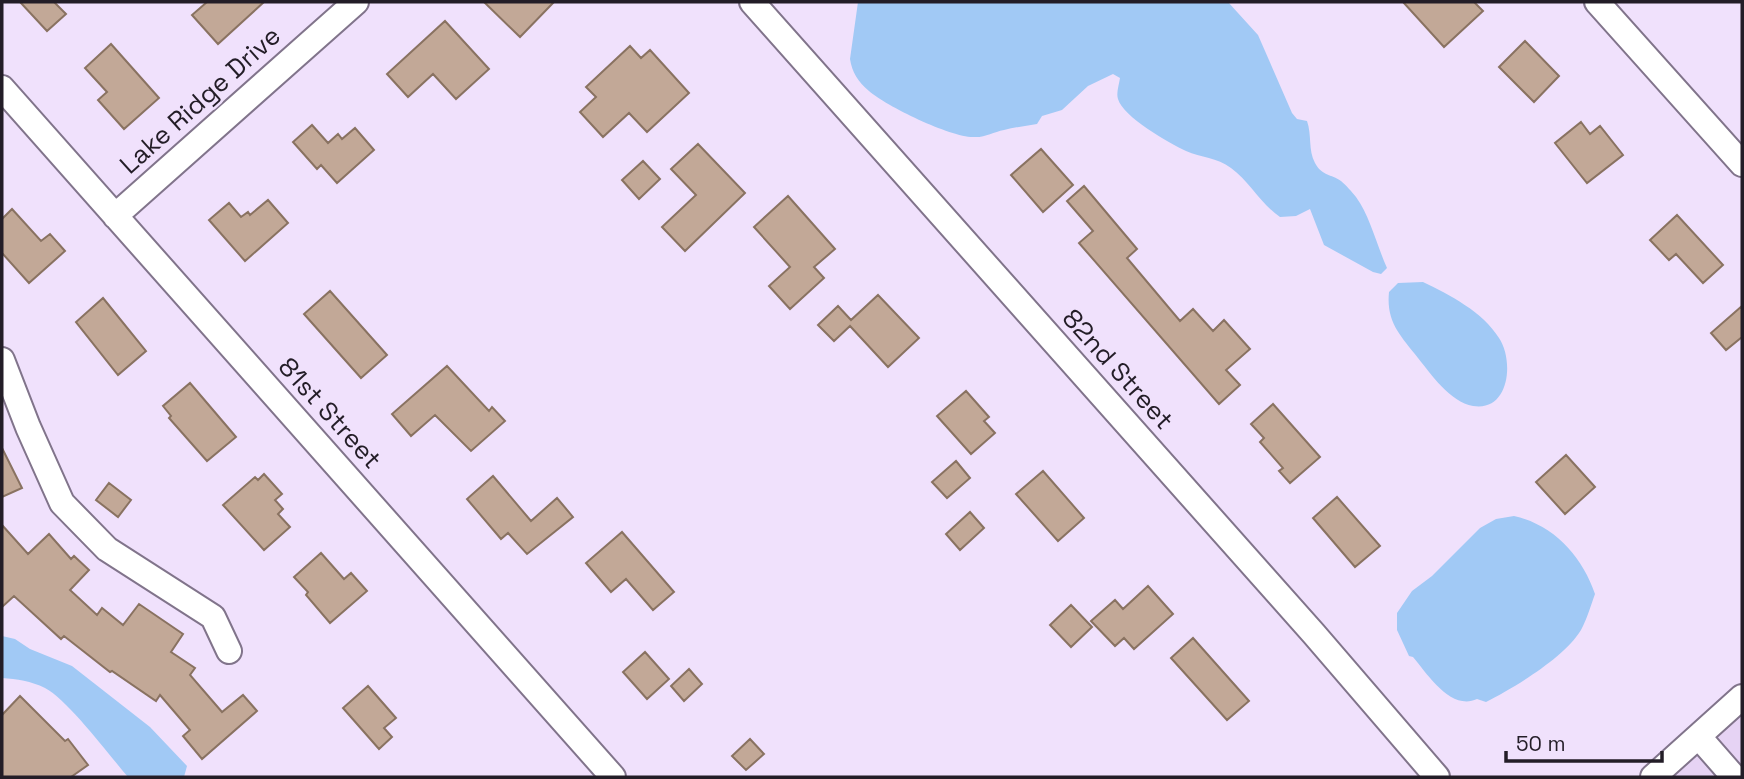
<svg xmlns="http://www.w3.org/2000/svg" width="1744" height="779" font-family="'Space Grotesk',sans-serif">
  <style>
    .built { fill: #e6d3f4 }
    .water { fill: #a1c9f5 }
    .building { fill: #c2a897; stroke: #897261; stroke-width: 2 }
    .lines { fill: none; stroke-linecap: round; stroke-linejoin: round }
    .minor-casing { stroke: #81748b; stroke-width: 28 }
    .minor { stroke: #fff; stroke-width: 24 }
    .labels { text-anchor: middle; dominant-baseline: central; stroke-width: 5; stroke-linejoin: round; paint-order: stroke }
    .street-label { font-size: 26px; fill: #231d27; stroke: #f0e1fc }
  </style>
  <rect width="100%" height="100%" fill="#f0e1fc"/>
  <!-- built -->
  <path class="built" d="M1742,711V777H1667Z"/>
  <!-- water -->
  <path class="water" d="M858,2H1228L1258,35L1292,113L1297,119L1307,121C1312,135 1308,150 1315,163C1322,176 1331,174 1341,181C1346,185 1352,192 1356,197C1370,216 1377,246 1387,268L1381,274L1373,272L1324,245L1310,209L1296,216L1280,217C1260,203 1250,182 1231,168C1217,157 1201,158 1186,151C1169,143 1123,117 1118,99C1116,93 1119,85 1120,78L1113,74L1088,86L1062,110L1042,116L1037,124C1026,126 1015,127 1004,130C993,132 985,138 973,137C950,137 886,106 869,91C858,82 852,72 850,59Z
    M1423,282C1450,295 1483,312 1499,338C1514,360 1510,412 1473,406C1450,402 1431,374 1418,358C1400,335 1386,322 1389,292L1398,283Z
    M1514,516C1554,525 1582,556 1595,594C1591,605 1587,619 1581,630C1564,658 1515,687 1486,702L1477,699C1451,711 1428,675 1413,657L1409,656L1397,630V613L1412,591L1432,576L1480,528L1496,519Z
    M2,636L15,639L30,649L72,666L150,727L187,766L184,777H128C109,755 68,700 45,688C31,681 17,679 2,678Z"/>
  <!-- building -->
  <path class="building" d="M20,2H54L66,14L47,31Z
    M207,2H264L218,44L192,15Z
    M484,2H554L520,37Z
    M1403,2H1474L1483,11L1444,47Z
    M445,21L489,69L456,99L433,74L408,97L387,74Z
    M1525,41L1559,76L1534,102L1499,67Z
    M111,44L159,98L124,129L98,100L107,92L85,68Z
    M630,46L641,58L650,50L689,93L647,132L629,113L603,137L580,112L596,97L586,87Z
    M1581,122L1590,134L1600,126L1623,155L1587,183L1555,143Z
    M312,125L328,143L338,134L342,139L355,128L374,150L337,183L321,165L317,169L293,142Z
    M698,144L745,193L685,251L662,227L696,195L671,169Z
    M1041,149L1073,185L1043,212L1011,175Z
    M643,161L660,179L639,199L622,180Z
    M1084,186L1137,249L1127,258L1180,321L1193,309L1213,331L1224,320L1250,349L1226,370L1240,385L1219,404L1079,243L1093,231L1067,201Z
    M788,196L835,249L814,267L824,278L790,309L769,286L790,267L754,227Z
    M268,200L288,223L245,261L209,220L229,203L241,217L248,212L250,215Z
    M12,209L41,241L50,234L65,251L29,283L2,253V219Z
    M1677,215L1723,265L1703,283L1676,254L1669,260L1650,240Z
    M330,291L387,355L361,378L304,314Z
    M878,295L919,338L888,367L850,326L834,341L818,325L838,306L851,320Z
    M103,298L146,351L118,375L76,322Z
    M1742,306V337L1726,350L1711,333Z
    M447,366L489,411L492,407L505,421L471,451L435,415L411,436L392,414Z
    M190,383L236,437L207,461L169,418L171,416L163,406Z
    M966,391L989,417L984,421L995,433L971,454L937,416Z
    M1273,404L1320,457L1290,483L1279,471L1283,468L1260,442L1264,438L1251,424Z
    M2,448L22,488L2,497Z
    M1566,455L1595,487L1565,514L1536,482Z
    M956,461L970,478L947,498L932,482Z
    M1043,471L1084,518L1058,541L1016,494Z
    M264,474L282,494L275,500L283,509L278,514L290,527L264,550L223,505L255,477L258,480Z
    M493,476L531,521L557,498L573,517L527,554L508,533L501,539L467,499Z
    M109,483L131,500L118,517L96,500Z
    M1337,497L1380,546L1355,567L1313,518Z
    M970,512L984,528L960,550L946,534Z
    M2,525L28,554L49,534L71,559L74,556L89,570L70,590L97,615L102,608L123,625L139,604L183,634L171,652L195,668L190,675L222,712L243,695L257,711L202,759L183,736L190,730L160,695L156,701L112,671L110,672L64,636L61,639L14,596L2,607Z
    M622,532L674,592L653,610L626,579L611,592L586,563Z
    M321,553L344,579L351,573L367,591L330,623L306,595L308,592L294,577Z
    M1148,586L1173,614L1134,649L1124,638L1115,646L1091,621L1115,600L1123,609Z
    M1071,605L1092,627L1071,647L1050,625Z
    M1193,638L1249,701L1227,720L1171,658Z
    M645,652L669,679L647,699L623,672Z
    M689,669L702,684L684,701L671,686Z
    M368,686L396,718L384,728L392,737L379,749L343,708Z
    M20,696L65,741L68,739L88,765L71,777H2V715Z
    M750,739L764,754L746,770L732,756Z"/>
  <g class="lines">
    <defs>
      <path id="minor" d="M752,2L1314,634L1437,777
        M1597,2L1742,164
        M2,88L613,777
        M115,216L356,2
        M2,360L28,427L62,503L107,549L213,617L229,651
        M1699,737L1734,777
        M1653,777L1742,697"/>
    </defs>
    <!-- minor casing -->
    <use href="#minor" class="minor-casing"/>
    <!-- minor -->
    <use href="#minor" class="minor"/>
  </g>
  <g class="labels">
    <!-- street labels -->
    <g class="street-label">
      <text transform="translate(200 100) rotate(-42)">Lake Ridge Drive</text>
      <text transform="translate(1118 369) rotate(48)">82nd Street</text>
      <text transform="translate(330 413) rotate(48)">81st Street</text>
    </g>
  </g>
  <!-- border -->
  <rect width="1744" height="779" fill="none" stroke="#231d27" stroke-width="7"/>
  <!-- scale -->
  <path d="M1506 751v10h156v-10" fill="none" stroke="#231d27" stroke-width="3.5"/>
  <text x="1516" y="751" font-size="21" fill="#231d27" stroke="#f0e1fc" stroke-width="5" paint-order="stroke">50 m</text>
</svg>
